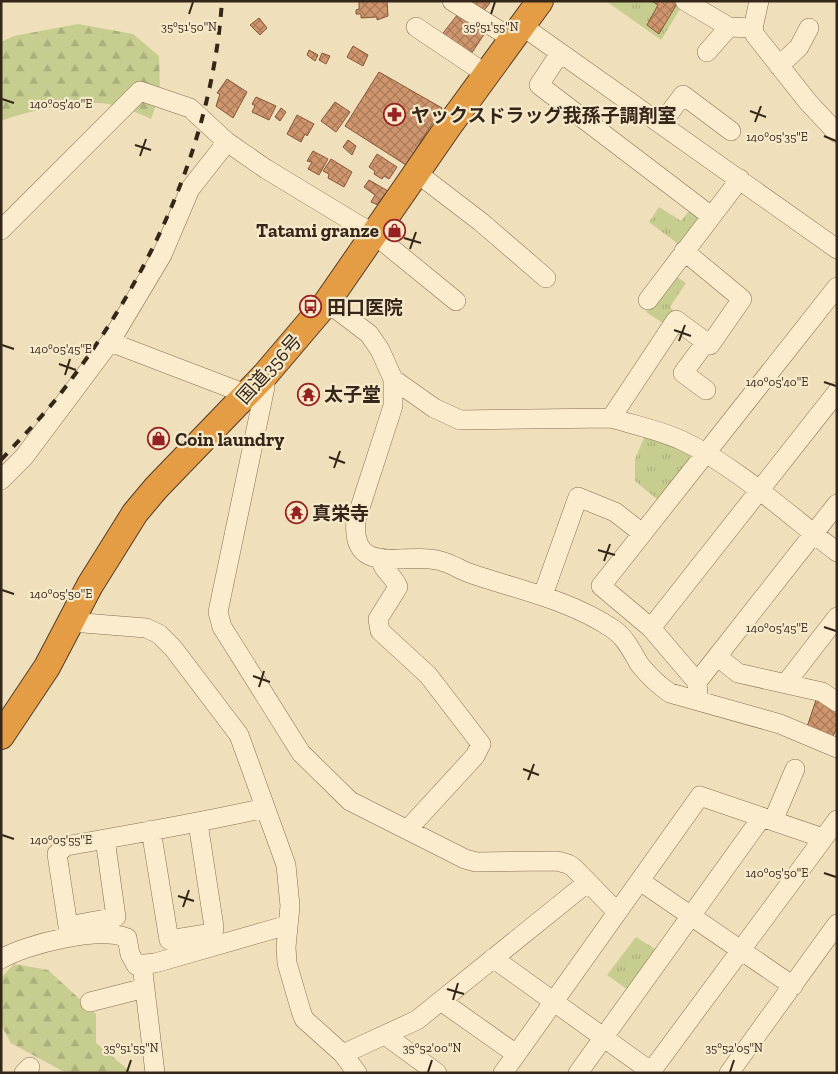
<svg xmlns="http://www.w3.org/2000/svg" width="838" height="1074" font-family="'Zilla Slab','Noto Sans JP',serif">
  <style>
    .forest { fill: url(#forest-firs) }
    .park { fill: url(#park-tufts) }
    .building { fill: url(#building-cross-hatch); stroke: #865739 }
    .lines { fill: none; stroke-linecap: round; stroke-linejoin: round }
    .minor-casing { stroke: #866e54; stroke-width: 20 }
    .highway-casing { stroke: #533c29; stroke-width: 28 }
    .minor { stroke: #faeccd; stroke-width: 19 }
    .highway { stroke: #e49d45; stroke-width: 26 }
    .rail { stroke: #35261a; stroke-width: 4; stroke-dasharray: 9 9; stroke-linecap: butt }
    .ticks { fill: none; stroke: #35261a; stroke-width: 2 }
    .labels { text-anchor: middle; dominant-baseline: central; stroke-width: 4.5; stroke-linejoin: round; paint-order: stroke }
    .poi-label { font-size: 19px; font-weight: bold; fill: #35261a; stroke: #f6e9ca; text-anchor: start }
    .street-label { font-size: 19px; fill: #35261a; stroke: #f6e9ca }
    .ticks-label { font-size: 12px; text-anchor: middle; fill: #35261a; stroke: #f6e9ca; stroke-width: 4.5; stroke-linejoin: round; paint-order: stroke }
  </style>
  <defs>
    <pattern id="forest-firs" width="22" height="20" patternUnits="userSpaceOnUse" patternTransform="scale(1.25)"><rect width="22" height="20" fill="#c6cd8f"/><path d="M5 1l3.5 6h-7zM16 11l3.5 6h-7z" fill="#abb07b"/></pattern>
    <pattern id="park-tufts" width="24" height="20" patternUnits="userSpaceOnUse" patternTransform="scale(1.25)"><rect width="24" height="20" fill="#c6cd8f"/><path d="M3 7l-1-3M5 7V3M7 7l1-3M15 17l-1-3M17 17v-4M19 17l1-3" fill="none" stroke="#abb07b"/></pattern>
    <pattern id="building-cross-hatch" width="8" height="8" patternUnits="userSpaceOnUse" patternTransform="scale(1.25)"><rect width="8" height="8" fill="#cf966e"/><path d="M0 0l8 8M0 8l8-8" fill="none" stroke="#a97a5a"/></pattern>
  </defs>
  <rect width="100%" height="100%" fill="#efdfba"/>
  <!-- forest -->
  <path class="forest" d="M78,24L133,34L159,56L160,93L151,119C134,111 115,103 96,103C68,103 26,111 1,121V42L14,36Z
    M14,964L48,970L96,1014V1043L132,1073H66L11,1043L1,1025V978Z"/>
  <!-- park -->
  <path class="park" d="M606,1H685L661,40Z
    M659,207L681,221L692,207L706,216L682,247L649,222Z
    M672,274L686,283L670,307L675,313L666,325L646,312Z
    M646,433L697,453L658,500L635,481V459Z
    M636,937L658,951L631,992L607,975Z"/>
  <!-- building -->
  <path class="building" d="M359,1H387L388,16L377,20V17L361,18V14H356V10L359,9Z
    M467,1H488L490,3L481,14Z
    M652,1L678,2L659,34L647,25L658,5Z
    M458,14L485,33L469,57L440,37Z
    M259,18L267,28L260,35L250,25Z
    M353,46L368,55L363,66L347,57Z
    M309,50L318,55L315,61L307,55Z
    M322,53L330,56L326,64L319,60Z
    M379,72L442,108L406,165L345,126Z
    M227,79L247,92L233,118L216,106L220,94L217,93Z
    M256,97L276,106L269,120L252,112L255,106L252,104Z
    M335,102L350,112L336,132L321,121Z
    M281,108L286,112L280,121L275,117Z
    M297,115L314,124L307,136L305,134L301,142L287,134Z
    M348,140L356,146L352,155L343,147Z
    M313,151L328,159L319,175L308,169L312,162L307,161Z
    M377,154L397,167L389,179L384,176L382,179L374,174L375,171L369,167Z
    M331,159L352,172L344,187L328,178L329,174L323,171Z
    M369,180L388,191L378,205L371,202L375,195L364,187Z
    M816,700L837,710V728L831,740L807,727Z"/>
  <g class="lines">
    <defs>
      <path id="minor" d="M452,1L511,38
        M685,1L729,27L753,28
        M759,1L753,28L755,35L808,102L837,133
        M521,25L837,249
        M416,27L486,74
        M707,52L729,27
        M560,53L539,85L711,216
        M779,66L799,47L809,28
        M661,124L683,95L731,131
        M417,173L481,222L546,278
        M1,230L140,91L190,108L227,142L266,169L375,235L456,301
        M648,300L740,179
        M327,302L369,334L380,350L393,379V406L356,520C350,581 411,549 444,562C454,565 462,571 472,574C519,590 570,600 613,629C626,638 632,652 640,665C649,676 658,685 670,693L780,724L837,748
        M110,342L162,255L190,189L227,142
        M706,342L683,373L706,390
        M265,375V387L218,612L222,627L301,753L350,801L465,859L476,862L557,861L568,864L573,867L617,912
        M393,379L434,408L460,420L611,418L676,320L710,345L742,299L684,251
        M611,418C634,425 659,430 681,440C736,466 789,515 837,552
        M1,480L24,457L110,342L246,394
        M380,558C382,570 394,576 398,587L378,619L380,631L428,675L481,744L475,756L408,829
        M543,595L578,497L615,512L642,533
        M71,622L146,628L159,634L173,648L239,735L286,865L290,906L286,947L287,963L301,1011L304,1019L343,1054L357,1073
        M651,628L837,392
        M718,657L738,673L822,692L837,702
        M697,682L651,628L601,586L837,287
        M786,683L837,617
        M698,695L697,682L837,504
        M773,821L795,769
        M151,830L169,940L213,933L214,927L198,823
        M105,839L116,917L68,926L57,854L66,846C133,834 199,823 265,808
        M640,881L793,986
        M493,958L653,1073
        M1,959C26,944 100,926 127,938L130,954L136,965L155,963L288,925
        M142,964L155,1073
        M441,1001L516,1054
        M90,1002L145,988
        M385,1035L437,1073
        M343,1054L417,1020L588,882
        M24,1073L30,1067
        M503,1073L700,796L823,838
        M578,1073L762,817
        M650,1073L837,820
        M729,1073L837,924"/>
      <path id="highway" d="M1,736L47,667L90,585L135,513L156,488L265,375L327,302L448,127L540,1"/>
    </defs>
    <!-- minor casing -->
    <use href="#minor" class="minor-casing"/>
    <!-- highway casing -->
    <use href="#highway" class="highway-casing"/>
    <!-- minor -->
    <use href="#minor" class="minor"/>
    <!-- highway -->
    <use href="#highway" class="highway"/>
    <!-- rail -->
    <path class="rail" d="M1,460C20,439 40,419 57,398C147,284 212,147 222,1"/>
  </g>
  <!-- ticks -->
  <path class="ticks" d="M189,14L193,2M491,14L495,2M2,99L14,103M750,111L766,117M755,122L761,106M824,136L836,141M135,145L151,150M140,156L146,139M404,238L421,243M410,249L416,232M674,330L691,336M679,341L685,325M2,345L14,349M59,364L76,370M65,375L70,359M824,382L836,386M329,457L345,463M334,468L340,451M598,550L615,555M604,561L610,544M2,590L14,594M824,627L836,631M253,676L270,682M259,687L264,671M523,769L539,775M528,780L534,764M2,835L14,839M824,873L836,877M178,896L194,901M183,907L189,890M447,989L464,994M453,1000L458,983M127,1072L131,1060M428,1072L432,1060M730,1072L734,1060"/>
  <!-- icons -->
  <defs>
    <symbol id="pharmacy-ring" viewBox="-11 -11 22 22"><circle r="9.5" fill="#f6e9ca" stroke="#972224" stroke-width="1.5"/><path d="M-2-6h4v4h4v4h-4v4h-4v-4h-4v-4h4Z" fill="#972224"/></symbol>
    <symbol id="shop-ring" viewBox="-11 -11 22 22"><circle r="9.5" fill="#f6e9ca" stroke="#972224" stroke-width="1.5"/><path d="M-5-2.5h2.3a2.7 3.5 0 0 1 5.4 0H5L5.5 6h-11ZM-1.5-2.5h3a1.5 2.3 0 0 0-3 0Z" fill="#972224"/></symbol>
    <symbol id="bus-ring" viewBox="-11 -11 22 22"><circle r="9.5" fill="#f6e9ca" stroke="#972224" stroke-width="1.5"/><path d="M-5-6H5V4H4V6H2V4H-2V6H-4V4H-5ZM-3.5-4V0h7V-4ZM-3.5 1.2v1.5H-2V1.2ZM2 1.2v1.5H3.5V1.2Z" fill="#972224"/></symbol>
    <symbol id="temple-ring" viewBox="-11 -11 22 22"><circle r="9.5" fill="#f6e9ca" stroke="#972224" stroke-width="1.5"/><path d="M0-6L5-2H3V0L6.5 2.5H4V6H1.5V3h-3V6H-4V2.5H-6.5L-3 0V-2H-5Z" fill="#972224"/></symbol>
  </defs>
  <g fill-rule="evenodd">
    <use href="#pharmacy-ring" x="382" y="102" width="25" height="25"/>
    <use href="#shop-ring" x="382" y="218" width="25" height="25"/>
    <use href="#bus-ring" x="298" y="294" width="25" height="25"/>
    <use href="#temple-ring" x="296" y="382" width="25" height="25"/>
    <use href="#shop-ring" x="146" y="426" width="25" height="25"/>
    <use href="#temple-ring" x="284" y="500" width="25" height="25"/>
  </g>
  <g class="labels">
    <!-- poi labels -->
    <g class="poi-label">
      <text x="411" y="115">ヤックスドラッグ我孫子調剤室</text>
      <text x="379" y="230" text-anchor="end">Tatami granze</text>
      <text x="327" y="307">田口医院</text>
      <text x="324" y="394">太子堂</text>
      <text x="175" y="439">Coin laundry</text>
      <text x="312" y="513">真栄寺</text>
    </g>
    <!-- street labels -->
    <g class="street-label">
      <text transform="translate(269 369) rotate(-48)">国道356号</text>
    </g>
  </g>
  <g class="ticks-label">
    <text x="189" y="31">35°51'50"N</text>
    <text x="491" y="31">35°51'55"N</text>
    <text x="61" y="108">140°05'40"E</text>
    <text x="777" y="141">140°05'35"E</text>
    <text x="61" y="353">140°05'45"E</text>
    <text x="777" y="386">140°05'40"E</text>
    <text x="61" y="598">140°05'50"E</text>
    <text x="777" y="632">140°05'45"E</text>
    <text x="61" y="844">140°05'55"E</text>
    <text x="777" y="877">140°05'50"E</text>
    <text x="131" y="1052">35°51'55"N</text>
    <text x="432" y="1052">35°52'00"N</text>
    <text x="734" y="1052">35°52'05"N</text>
  </g>
  <!-- border -->
  <rect width="838" height="1074" fill="none" stroke="#35261a" stroke-width="5"/>
</svg>
